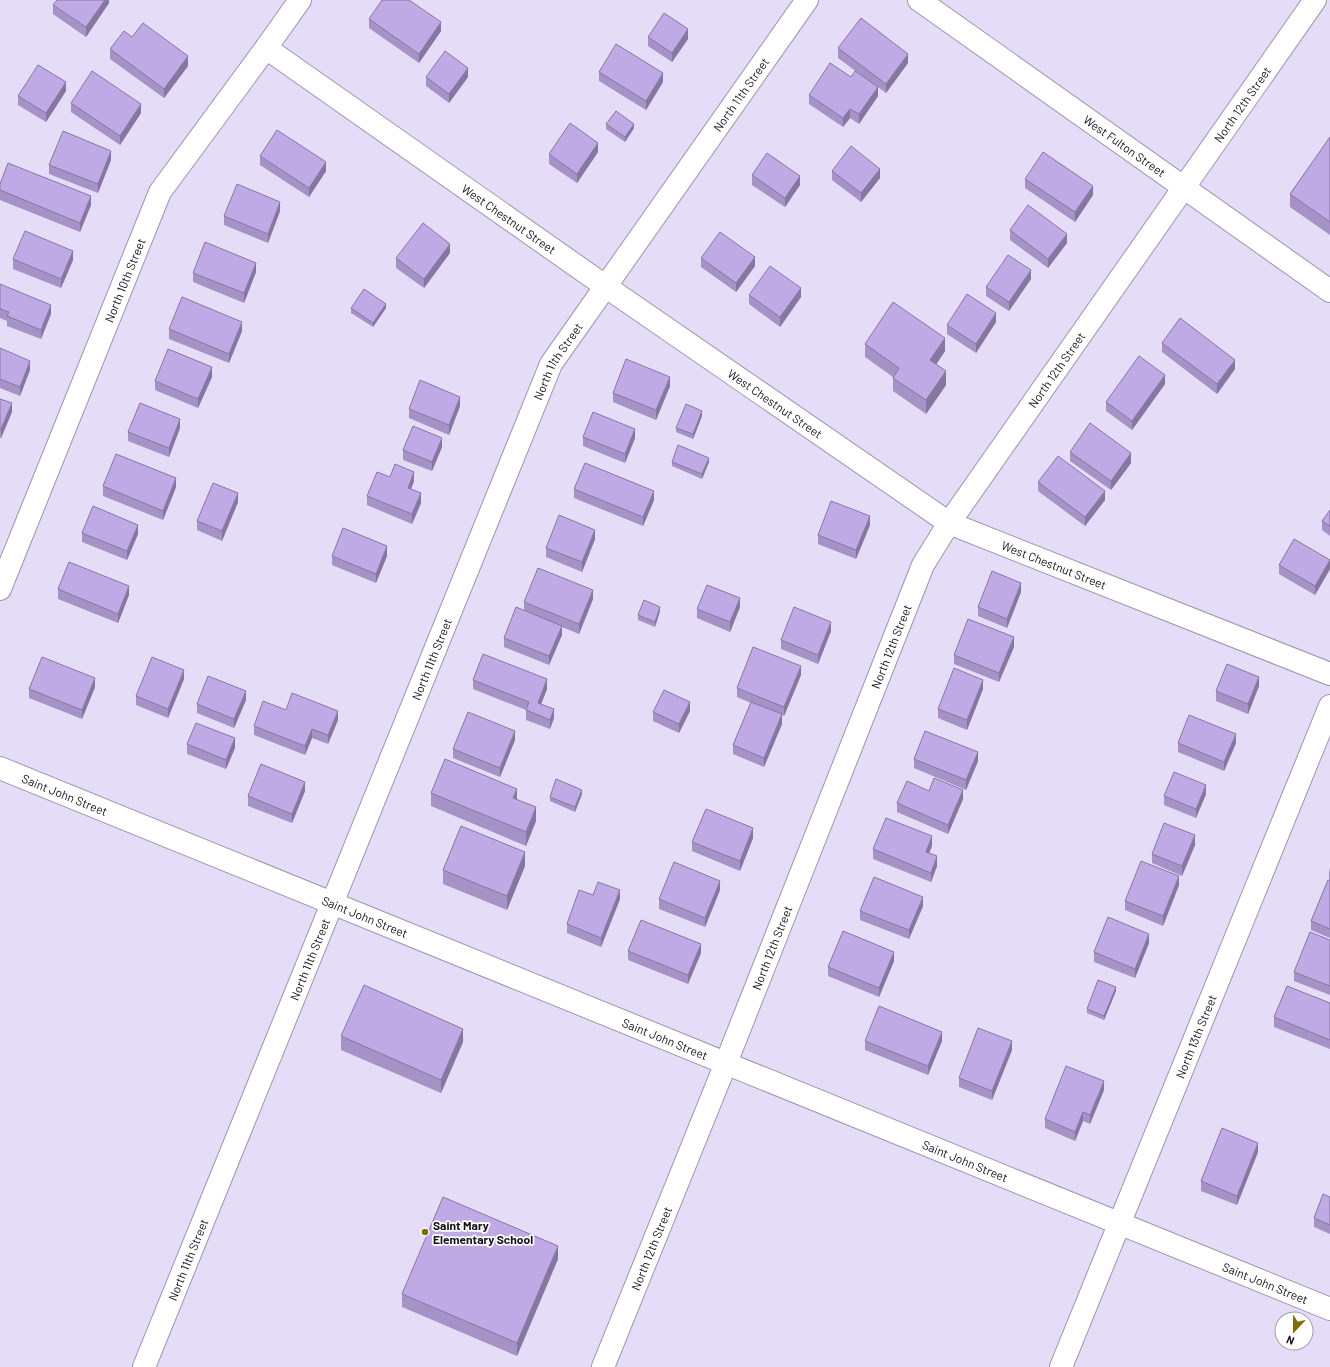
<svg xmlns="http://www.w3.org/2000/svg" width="1330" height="1367" font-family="Barlow,sans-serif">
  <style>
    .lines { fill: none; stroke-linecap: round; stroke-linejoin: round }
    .minor-casing { stroke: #9d94ad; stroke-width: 24 }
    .tertiary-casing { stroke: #9d94ad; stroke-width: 24 }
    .minor { stroke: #fff; stroke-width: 22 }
    .tertiary { stroke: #fff; stroke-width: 22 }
    .wall { fill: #a592c6 }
    .shaded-wall { fill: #8677a1 }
    .building { fill: #c0aae6; stroke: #8677a1 }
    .poi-dot { fill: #846a04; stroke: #fff; stroke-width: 1.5 }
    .labels { text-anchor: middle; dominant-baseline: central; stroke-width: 3.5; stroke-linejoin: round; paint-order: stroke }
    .street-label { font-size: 12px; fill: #15111a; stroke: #fff }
    .poi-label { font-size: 12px; font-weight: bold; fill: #15111a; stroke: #fff; text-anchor: start }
  </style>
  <rect width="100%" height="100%" fill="#e5dcf7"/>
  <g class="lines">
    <defs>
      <g id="minor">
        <path id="s1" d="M266,48L605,286L949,523L1330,674"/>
        <path id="s2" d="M0,589L160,192L266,48L300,0"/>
        <path id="s3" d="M0,768L1330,1309"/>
        <path id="s4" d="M144,1367L551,364L807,0"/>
        <path id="s5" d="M603,1367L726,1063L923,565L949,523L1315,0"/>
        <path id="s6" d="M1061,1367L1330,706"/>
      </g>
      <g id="tertiary">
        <path id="s7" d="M919,0L1330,291"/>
      </g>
    </defs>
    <!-- minor casing -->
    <use href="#minor" class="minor-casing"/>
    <!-- tertiary casing -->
    <use href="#tertiary" class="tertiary-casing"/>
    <!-- minor -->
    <use href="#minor" class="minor"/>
    <!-- tertiary -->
    <use href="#tertiary" class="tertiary"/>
  </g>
  <!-- wall -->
  <path class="wall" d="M109,0V3L86,37L53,14V5Z
    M369,19L441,31L419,63L369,28Z
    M648,37L688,39L672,62L648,46Z
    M838,48L908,63L886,93L878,87V96L859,124L850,118L843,127L809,104V95L851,77L872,83L838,58Z
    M110,49L188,66L164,98L110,59Z
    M599,72L663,82L646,110L599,81Z
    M426,77H468L449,103L426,86Z
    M66,91L46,122L18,105V96Z
    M71,103L141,113L120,145L71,112Z
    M606,124L634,128L625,142L606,129Z
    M1330,137V235L1290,207V194Z
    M598,152L577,183L549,164V154Z
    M260,156L326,171L309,197L260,165Z
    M111,160L98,193L49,174V165Z
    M832,171L880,178L861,202L832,180Z
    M752,175L800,185L785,207L752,185Z
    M1025,179L1093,195L1075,222L1025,188Z
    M0,184L91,205L80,232L0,200Z
    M280,211L268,243L224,225V216Z
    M1010,230L1067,243L1048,268L1010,240Z
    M450,253L424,288L396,268V258Z
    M701,258L755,266L736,292L701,267Z
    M13,259L73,260L61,288L13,269Z
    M256,272L244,303L193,282V273Z
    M1031,279L1009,311L986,296V287Z
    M0,284L51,314L41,339L7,326V321L0,318Z
    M749,295L801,297L780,327L749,304Z
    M351,308H386L373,327L351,313Z
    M996,322L976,353L947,334V325Z
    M169,329L242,331L229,363L169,339Z
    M1162,343L1235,369L1217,394L1162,352Z
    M865,344L945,351L936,364L946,385L926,414L893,391V377L865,357Z
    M0,348L30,370L20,396L0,388Z
    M212,377L198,408L155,390V381Z
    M1165,384L1132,430L1106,411V402Z
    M670,386L656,420L613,402V393Z
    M0,399L12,412L1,438H0Z
    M460,406L449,435L409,418V409Z
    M702,416L693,439L676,432V428Z
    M180,428L169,457L128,441V432Z
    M583,437L635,438L625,463L583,446Z
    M442,447L432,471L403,460V450Z
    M1070,452L1131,463L1111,490L1070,461Z
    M672,462H709L702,479L672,466Z
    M390,477L414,481L411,489L421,503L412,524L367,505V496Z
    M1038,482L1105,500L1085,526L1038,491Z
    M103,486L176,487L163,520L103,496Z
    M574,489L654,500L643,526L574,498Z
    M238,502L222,541L197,530V521Z
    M1330,510V536L1322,530V521Z
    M870,525L856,559L818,544V535Z
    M82,533L138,534L127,560L82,542Z
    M595,539L582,572L546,557V548Z
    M332,556H387L376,583L332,565Z
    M1330,560V569L1315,595L1279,574V565Z
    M58,589L129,595L118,623L58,599Z
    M1021,592L1007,628L978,616V607Z
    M593,599L579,634L562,627V635L549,665L504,647V638L524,610V602Z
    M740,607L730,632L697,618V609Z
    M660,611L655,627L638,620V615Z
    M831,631L818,664L781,649V640Z
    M1014,647L999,682L954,664V655Z
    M801,675L784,716L782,715V724L764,767L733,754V745L751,703L737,697V688Z
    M184,679L168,718L136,705V696Z
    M473,680L547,689L541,704L554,718L550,729L526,720V710L473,689Z
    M1259,686L1248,714L1216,701V691Z
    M95,687L82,719L29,698V689Z
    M983,689L967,730L938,718V709Z
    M246,700L234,728L197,713V704Z
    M286,710L338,720L328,744L312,738L305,755L254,735V726Z
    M690,711L679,733L653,721V712Z
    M515,740L500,777L453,758V749Z
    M1178,743H1236L1224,771L1178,752Z
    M187,744L235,748L226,769L187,754Z
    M914,759L978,761L966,790L914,768Z
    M305,791L292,823L248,806V796Z
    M929,791L963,799L948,834L897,812V803Z
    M431,793L536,821L526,846L431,806Z
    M582,794L575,812L550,801V797Z
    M1206,794L1196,818L1164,805V796Z
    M753,838L740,871L692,851V842Z
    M1195,845L1182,876L1152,863V854Z
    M932,846L929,853L937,866L931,882L873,859V849Z
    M525,866L507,910L443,884V870Z
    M1330,868V881L1329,880V871Z
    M1330,881V938L1311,930V921Z
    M1179,885L1163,926L1125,910V901Z
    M720,890L705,927L659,909V899Z
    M593,895L620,899L601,947L567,933V924Z
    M923,906L909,939L860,920V911Z
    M1330,940V995L1294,981V972Z
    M1149,943L1135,978L1094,962V952Z
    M628,951L701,953L688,984L628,960Z
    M894,961L879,997L828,976V967Z
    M1116,991L1104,1020L1087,1013V1009Z
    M1330,1003V1049L1274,1027V1017Z
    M341,1036L463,1042L441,1093L341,1050Z
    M865,1041H942L928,1075L865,1050Z
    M1012,1050L992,1100L959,1087V1078Z
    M1104,1090L1090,1124L1083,1121L1075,1141L1045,1128V1119Z
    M1258,1152L1237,1205L1201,1191V1181Z
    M1330,1197V1234L1314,1227V1218Z
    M558,1259L517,1356L402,1307V1294Z"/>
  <!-- shaded-wall -->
  <path class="shaded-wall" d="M105,0H109V3L86,37V27Z
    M441,22V31L419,63V54Z
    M688,29V39L672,62V53Z
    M908,54V63L886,93V84Z
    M188,56V66L164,98V89Z
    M468,68V77L449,103V94Z
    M663,73V82L646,110V101Z
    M66,82V91L46,122V113Z
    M878,87V96L859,124V114Z
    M141,104V113L120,145V136Z
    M850,109V118L843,127V118Z
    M634,124V128L625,142V137Z
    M598,143V152L577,183V174Z
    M111,151V160L98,193V184Z
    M326,162V171L309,197V188Z
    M880,169V178L861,202V193Z
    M800,176V185L785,207V198Z
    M1093,186V195L1075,222V212Z
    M91,196V205L80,232V223Z
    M280,202V211L268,243V234Z
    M1067,234V243L1048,268V259Z
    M450,244V253L424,288V279Z
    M73,251V260L61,288V279Z
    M755,257V266L736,292V283Z
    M256,263V272L244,303V293Z
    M1031,270V279L1009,311V302Z
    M801,288V297L780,327V317Z
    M386,304V308L373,327V323Z
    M51,305V314L41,339V330Z
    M996,313V322L976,353V344Z
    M242,322V331L229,363V354Z
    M945,338V351L930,374V360Z
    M1235,360V369L1217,394V384Z
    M30,361V370L20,396V387Z
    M212,367V377L198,408V399Z
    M946,371V385L926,414V400Z
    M1165,375V384L1132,430V421Z
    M670,377V386L656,420V410Z
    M460,397V406L449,435V425Z
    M12,403V412L1,438V429Z
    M702,411V416L693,439V434Z
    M180,419V428L169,457V448Z
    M635,429V438L625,463V454Z
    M442,438V447L432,471V462Z
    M1131,453V463L1111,490V481Z
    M709,458V462L702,479V474Z
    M414,472V481L408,497V488Z
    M176,478V487L163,520V511Z
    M654,491V500L643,526V517Z
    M1105,491V500L1085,526V517Z
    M238,493V502L222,541V531Z
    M421,493V503L412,524V514Z
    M870,516V525L856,559V550Z
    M138,525V534L127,560V551Z
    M595,530V539L582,572V562Z
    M387,546V556L376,583V574Z
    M1330,560V569L1315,595V586Z
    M1021,583V592L1007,628V619Z
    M129,586V595L118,623V614Z
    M593,590V599L579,634V624Z
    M740,598V607L730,632V622Z
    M660,607V611L655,627V622Z
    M831,622V631L818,664V655Z
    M562,626V635L549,665V656Z
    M1014,637V647L999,682V673Z
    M801,666V675L784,716V707Z
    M184,670V679L168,718V709Z
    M1259,677V686L1248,714V704Z
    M95,678V687L82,719V710Z
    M547,679V689L538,712V703Z
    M983,680V689L967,730V720Z
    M246,691V700L234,728V719Z
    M690,702V711L679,733V724Z
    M554,709V718L550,729V720Z
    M338,711V720L328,744V735Z
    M782,714V724L764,767V758Z
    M312,729V738L305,755V746Z
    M515,731V740L500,777V768Z
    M1236,734V743L1224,771V762Z
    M235,738V748L226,769V760Z
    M978,752V761L966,790V780Z
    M305,782V791L292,823V814Z
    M1206,785V794L1196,818V809Z
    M517,789V803L513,798Z
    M582,790V794L575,812V807Z
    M963,790V799L948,834V825Z
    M536,807V821L526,846V832Z
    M753,828V838L740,871V861Z
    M1195,835V845L1182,876V866Z
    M932,836V846L926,861V852Z
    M525,852V866L507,910V896Z
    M937,856V866L931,882V873Z
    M1179,876V885L1163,926V916Z
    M720,881V890L705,927V918Z
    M620,890V899L601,947V938Z
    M923,897V906L909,939V930Z
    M1149,934V943L1135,978V969Z
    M701,944V953L688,984V975Z
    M894,952V961L879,997V988Z
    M1116,987V991L1104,1020V1016Z
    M463,1029V1042L441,1093V1080Z
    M942,1032V1041L928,1075V1066Z
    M1012,1041V1050L992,1100V1091Z
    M1104,1081V1090L1090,1124V1115Z
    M1083,1112V1121L1075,1141V1132Z
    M1258,1143V1152L1237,1205V1196Z
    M558,1246V1259L517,1356V1343Z"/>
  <!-- building -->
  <path class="building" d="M57,0H105L86,27L53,5Z
    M382,0H409L441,22L419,54L369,19Z
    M664,13L688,29L672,53L648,37Z
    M861,18L908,54L886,84L838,48Z
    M143,23L188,56L164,89L110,49L124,31L132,37Z
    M616,44L663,73L646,101L599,72Z
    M445,51L468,68L449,94L426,77Z
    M830,63L851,77L855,71L878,87L859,114L850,109L843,118L809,95Z
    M38,65L66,82L46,113L18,96Z
    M92,71L141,104L120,136L71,103Z
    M616,111L634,124L625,137L606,124Z
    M570,123L598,143L577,174L549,154Z
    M277,130L326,162L309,188L260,156Z
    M63,131L111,151L98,184L49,165Z
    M1330,137V222L1290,194Z
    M851,146L880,169L861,193L832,171Z
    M1043,152L1093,186L1075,212L1025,179Z
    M767,153L800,176L785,198L752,175Z
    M8,163L91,196L80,223L0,190V184Z
    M237,184L280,202L268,234L224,216Z
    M1028,205L1067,234L1048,259L1010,230Z
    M423,223L450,244L424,279L396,258Z
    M25,231L73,251L61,279L13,259Z
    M720,232L755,257L736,283L701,258Z
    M205,242L256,263L244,293L193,273Z
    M1008,255L1031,270L1009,302L986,287Z
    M770,266L801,288L780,317L749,295Z
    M0,284L51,305L41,330L7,316L9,312L0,309Z
    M364,289L386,304L373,323L351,308Z
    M967,294L996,313L976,344L947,325Z
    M182,297L242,322L229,354L169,329Z
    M893,302L945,338L930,360L946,371L926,400L893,378L899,368L865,344Z
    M1180,318L1235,360L1217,384L1162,343Z
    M0,348L30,361L20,387L0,379Z
    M168,349L212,367L198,399L155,381Z
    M1139,356L1165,375L1132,421L1106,402Z
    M626,359L670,377L656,410L613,393Z
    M420,380L460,397L449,425L409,409Z
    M0,399L12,403L1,429H0Z
    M140,403L180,419L169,448L128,432Z
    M686,404L702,411L693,434L676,428Z
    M593,412L635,429L625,454L583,437Z
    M1090,423L1131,453L1111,481L1070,452Z
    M413,426L442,438L432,462L403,450Z
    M678,445L709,458L702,474L672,462Z
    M116,454L176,478L163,511L103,486Z
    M1058,456L1105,491L1085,517L1038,482Z
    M585,463L654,491L643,517L574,489Z
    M395,464L414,472L408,488L421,493L412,514L367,496L377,472L390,477Z
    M213,483L238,493L222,531L197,521Z
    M831,501L870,516L856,550L818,535Z
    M93,506L138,525L127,551L82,533Z
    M1330,510V526L1322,521Z
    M559,515L595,530L582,562L546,548Z
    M343,528L387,546L376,574L332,556Z
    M1294,539L1330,560L1315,586L1279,565Z
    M69,562L129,586L118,614L58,589Z
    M538,568L593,590L579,624L524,602Z
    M992,571L1021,583L1007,619L978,607Z
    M707,585L740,598L730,622L697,609Z
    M644,600L660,607L655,622L638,615Z
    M516,607L562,626L549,656L504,638Z
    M794,607L831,622L818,655L781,640Z
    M968,619L1014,637L999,673L954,655Z
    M753,647L801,666L784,707L737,688Z
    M483,654L547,679L538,703L554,709L550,720L526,710L529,702L473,680Z
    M42,657L95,678L82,710L29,689Z
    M152,657L184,670L168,709L136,696Z
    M1227,664L1259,677L1248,704L1216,691Z
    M954,668L983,680L967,720L938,709Z
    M208,676L246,691L234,719L197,704Z
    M664,690L690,702L679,724L653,712Z
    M292,693L338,711L328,735L312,729L305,746L254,726L263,701L286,710Z
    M751,702L782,714L764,758L733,745Z
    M468,712L515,731L500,768L453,749Z
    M1189,715L1236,734L1224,762L1178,743Z
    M196,723L235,738L226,760L187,744Z
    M925,731L978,752L966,780L914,759Z
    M445,759L517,789L513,798L536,807L526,832L431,793Z
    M261,764L305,782L292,814L248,796Z
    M1174,772L1206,785L1196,809L1164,796Z
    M934,778L963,790L948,825L897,803L907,781L929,791Z
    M556,779L582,790L575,807L550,797Z
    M706,809L753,828L740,861L692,842Z
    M886,818L932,836L926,852L937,856L931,873L873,849Z
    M1164,823L1195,835L1182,866L1152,854Z
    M461,826L525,852L507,896L443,870Z
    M1141,861L1179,876L1163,916L1125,901Z
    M674,862L720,881L705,918L659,899Z
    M874,877L923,897L909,930L860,911Z
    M1328,880L1330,881V929L1311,921Z
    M598,882L620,890L601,938L567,924L579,890L593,895Z
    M1108,917L1149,934L1135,969L1094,952Z
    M641,920L701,944L688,975L628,951Z
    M843,931L894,952L879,988L828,967Z
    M1310,932L1330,940V986L1294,972Z
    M1098,980L1116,987L1104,1016L1087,1009Z
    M364,985L463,1029L441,1080L341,1036Z
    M1287,986L1330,1003V1040L1274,1017Z
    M879,1006L942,1032L928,1066L865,1041Z
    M978,1028L1012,1041L992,1091L959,1078Z
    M1066,1066L1104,1081L1090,1115L1083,1112L1075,1132L1045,1119Z
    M1222,1128L1258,1143L1237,1196L1201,1181Z
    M1323,1194L1330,1197V1225L1314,1218Z
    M443,1197L558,1246L517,1343L402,1294Z"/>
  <!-- markers -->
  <circle class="poi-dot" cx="425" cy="1232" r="4"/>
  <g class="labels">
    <!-- street labels -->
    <g class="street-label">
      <text stroke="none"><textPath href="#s4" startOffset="1412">North 11th Street</textPath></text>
      <text stroke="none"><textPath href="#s5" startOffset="1424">North 12th Street</textPath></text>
      <text stroke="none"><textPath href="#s7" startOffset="252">West Fulton Street</textPath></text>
      <text stroke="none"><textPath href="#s1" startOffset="297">West Chestnut Street</textPath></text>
      <text stroke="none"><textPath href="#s2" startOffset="333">North 10th Street</textPath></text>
      <text stroke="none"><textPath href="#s4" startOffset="1088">North 11th Street</textPath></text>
      <text stroke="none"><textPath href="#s5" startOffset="1100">North 12th Street</textPath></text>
      <text stroke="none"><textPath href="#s1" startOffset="621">West Chestnut Street</textPath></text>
      <text stroke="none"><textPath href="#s1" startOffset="945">West Chestnut Street</textPath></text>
      <text stroke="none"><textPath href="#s5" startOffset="776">North 12th Street</textPath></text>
      <text stroke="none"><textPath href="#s4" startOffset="764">North 11th Street</textPath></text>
      <text stroke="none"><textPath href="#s3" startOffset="70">Saint John Street</textPath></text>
      <text stroke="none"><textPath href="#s3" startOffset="394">Saint John Street</textPath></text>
      <text stroke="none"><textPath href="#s5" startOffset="452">North 12th Street</textPath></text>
      <text stroke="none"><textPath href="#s4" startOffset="440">North 11th Street</textPath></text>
      <text stroke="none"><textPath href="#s6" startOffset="357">North 13th Street</textPath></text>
      <text stroke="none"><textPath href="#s3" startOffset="718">Saint John Street</textPath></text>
      <text stroke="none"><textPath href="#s3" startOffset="1042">Saint John Street</textPath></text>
      <text stroke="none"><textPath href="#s5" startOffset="128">North 12th Street</textPath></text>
      <text stroke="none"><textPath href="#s4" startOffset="116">North 11th Street</textPath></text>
      <text stroke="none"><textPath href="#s3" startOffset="1366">Saint John Street</textPath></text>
    </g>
    <!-- poi labels -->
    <g class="poi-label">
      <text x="433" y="1225">Saint Mary<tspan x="433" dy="14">Elementary School</tspan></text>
    </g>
  </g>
  <!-- north arrow -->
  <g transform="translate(1294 1331) rotate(202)"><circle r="19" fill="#ffffff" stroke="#a1a0a3"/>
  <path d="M0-3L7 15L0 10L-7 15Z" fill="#846a04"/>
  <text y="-6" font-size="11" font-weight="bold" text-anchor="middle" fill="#15111a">N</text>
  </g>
</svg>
